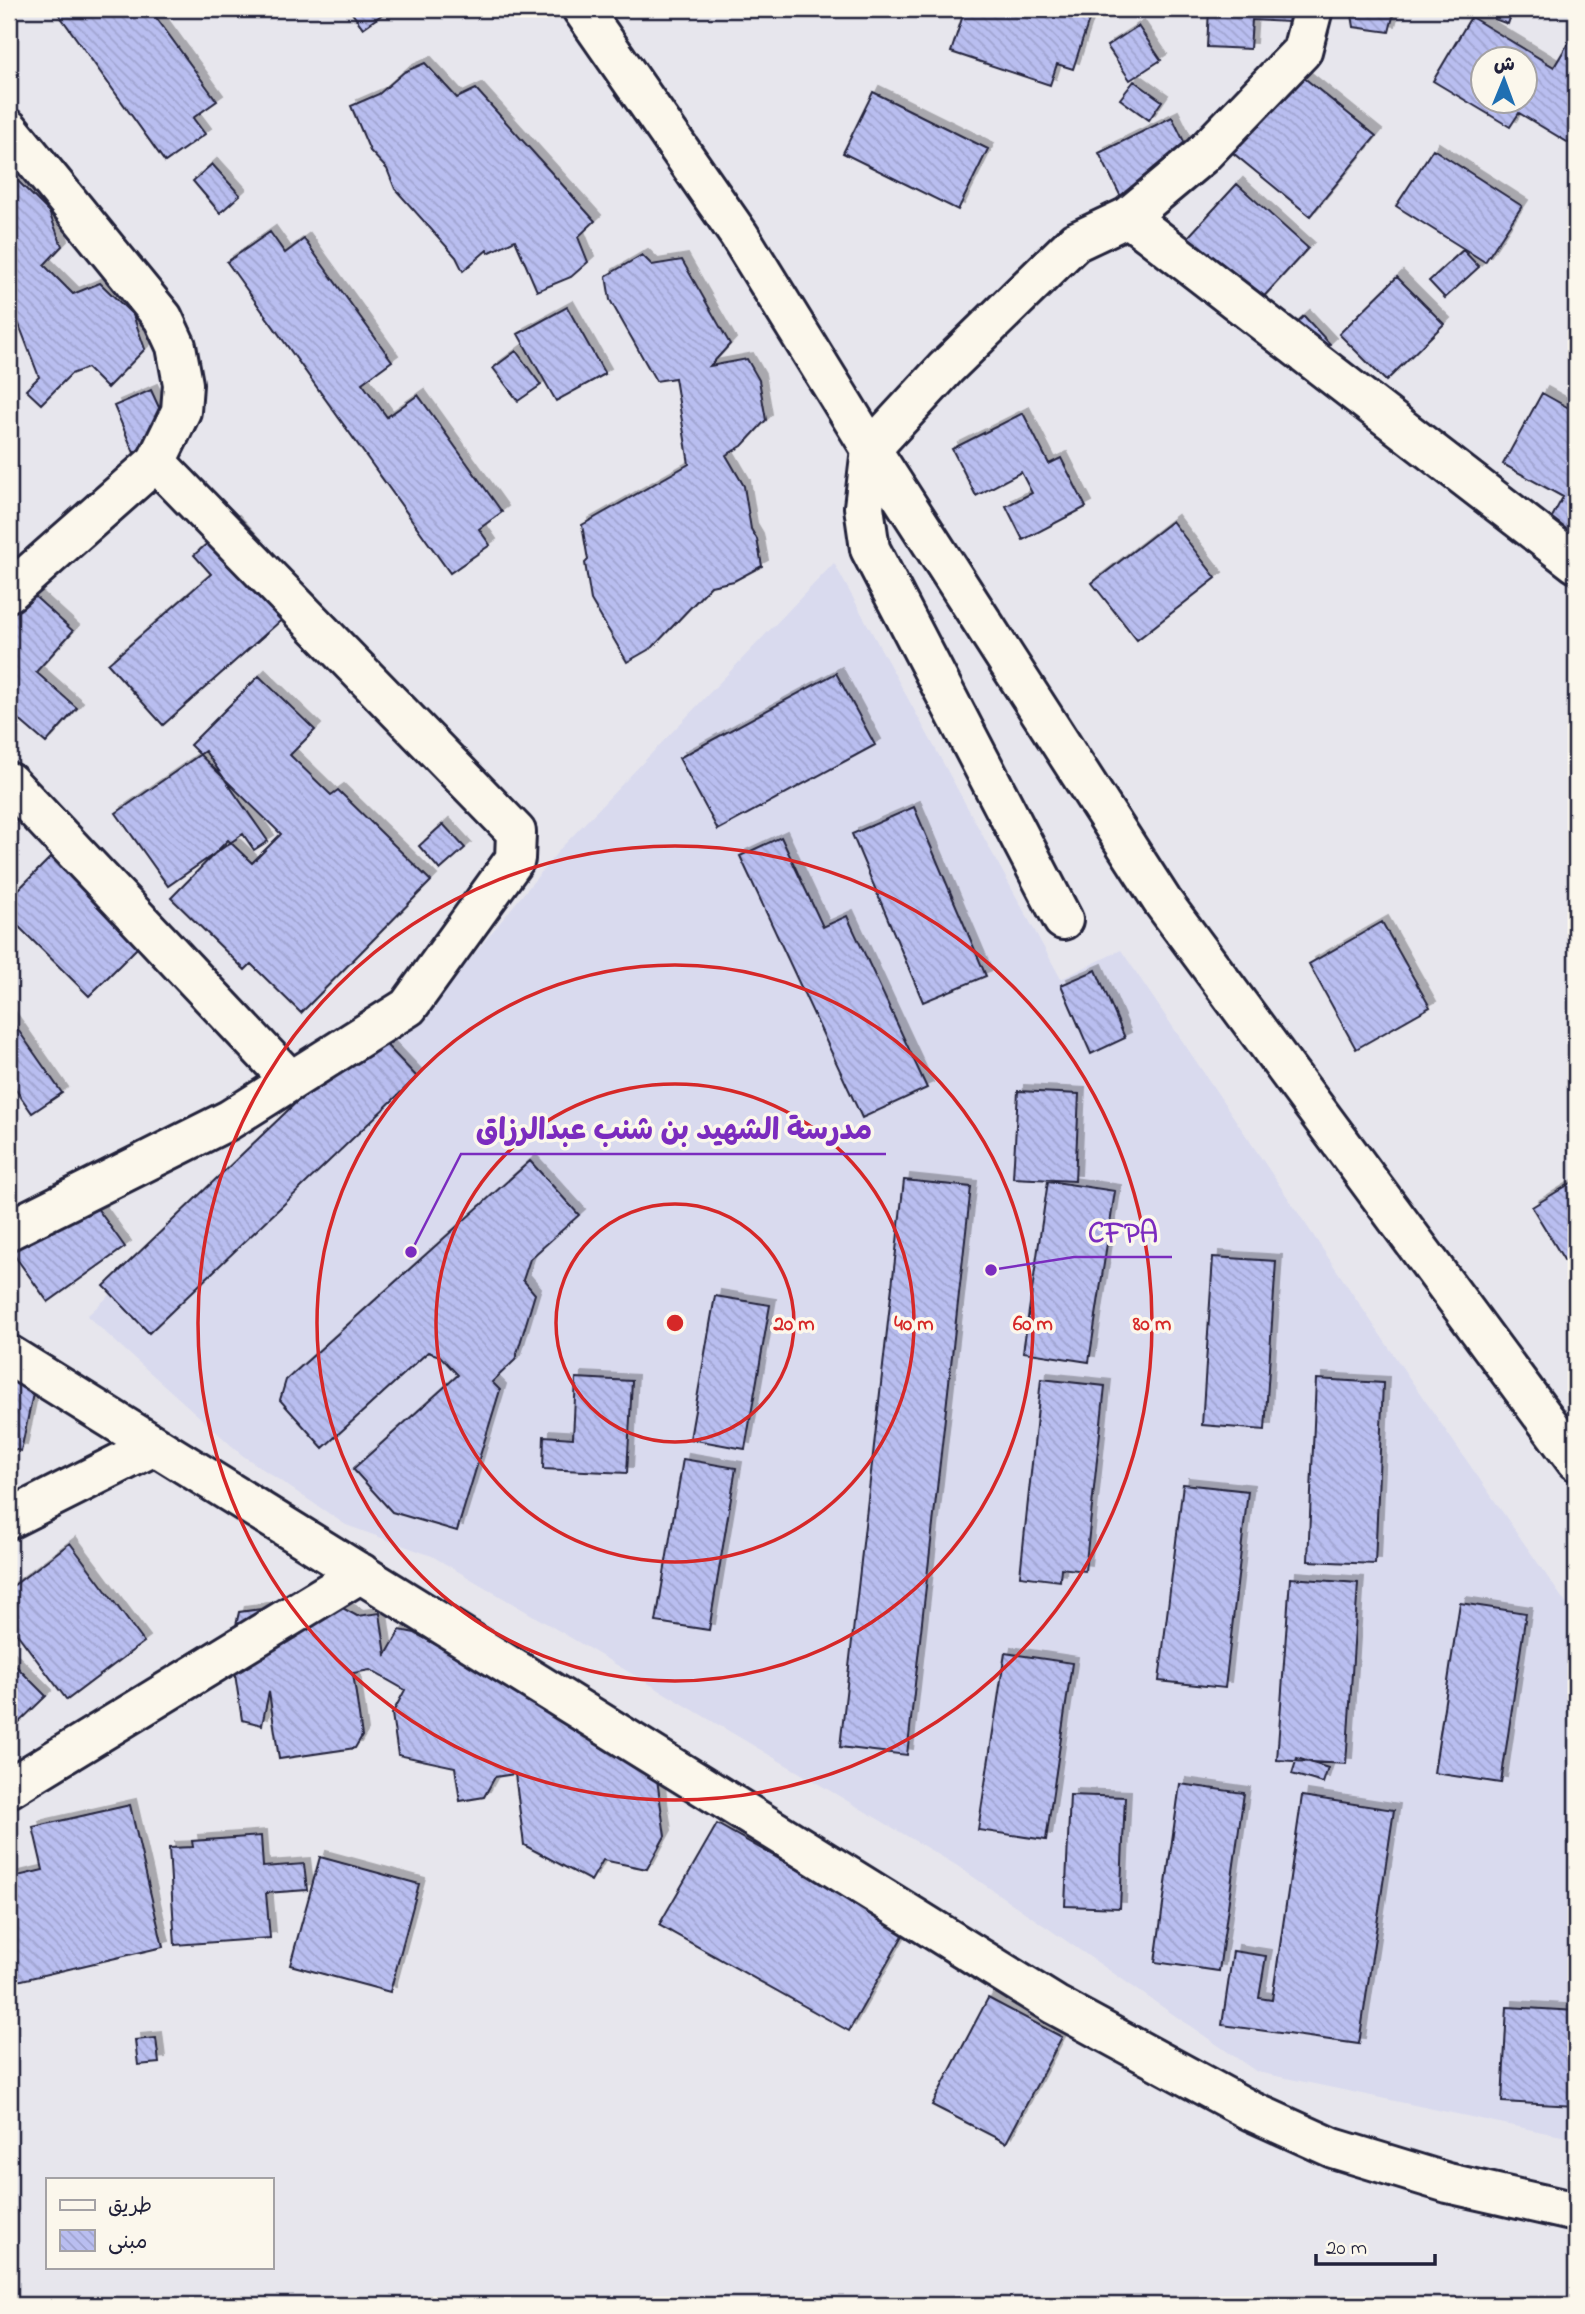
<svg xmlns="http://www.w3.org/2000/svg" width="1585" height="2314" font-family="'Indie Flower','Playpen Sans Arabic',sans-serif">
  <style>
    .built { fill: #d9daee }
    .building { fill: url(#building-back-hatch); stroke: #22223b; stroke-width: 2; fill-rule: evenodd; filter: url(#shadow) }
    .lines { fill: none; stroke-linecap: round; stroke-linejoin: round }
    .street-casing { stroke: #22223b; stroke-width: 44 }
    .secondary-casing { stroke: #22223b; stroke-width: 44 }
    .street { stroke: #fbf7ec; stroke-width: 38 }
    .secondary { stroke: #fbf7ec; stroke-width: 38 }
    .ring { fill: none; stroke: #d62828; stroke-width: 3.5 }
    .centre { fill: #d62828; stroke: #fbf7ec; stroke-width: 3.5 }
    .ring-label { font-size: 21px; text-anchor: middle; font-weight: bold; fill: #d62828; stroke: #fbf7ec; stroke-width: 7; stroke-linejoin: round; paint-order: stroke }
    .leader { fill: none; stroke: #7b2cbf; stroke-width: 2.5 }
    .callout-dot { fill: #7b2cbf; stroke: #fbf7ec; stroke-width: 2.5 }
    .callout-label { font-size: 30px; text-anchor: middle; font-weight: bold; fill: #7b2cbf; stroke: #fbf7ec; stroke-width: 7; stroke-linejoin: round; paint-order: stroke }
  </style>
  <defs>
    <pattern id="building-back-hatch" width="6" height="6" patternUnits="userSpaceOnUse" patternTransform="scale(1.75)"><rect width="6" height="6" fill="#b9bef0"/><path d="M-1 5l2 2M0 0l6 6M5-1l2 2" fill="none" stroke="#9fa3cf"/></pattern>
    <filter id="shadow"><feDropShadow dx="6" dy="-6" stdDeviation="0" flood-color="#0004"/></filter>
  </defs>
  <rect width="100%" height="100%" fill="#e7e6ed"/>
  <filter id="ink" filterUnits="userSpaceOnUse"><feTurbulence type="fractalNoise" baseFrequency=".0143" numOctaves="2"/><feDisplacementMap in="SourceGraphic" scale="14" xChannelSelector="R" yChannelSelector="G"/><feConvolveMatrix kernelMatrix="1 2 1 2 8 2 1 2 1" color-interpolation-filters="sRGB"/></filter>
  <g filter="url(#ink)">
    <!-- built -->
    <path class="built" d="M834,563L1061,979L1121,950L1408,1376L1576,1618V2139L1257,2072L956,1865L432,1556L346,1525L242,1455L87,1316L451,982L561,848Z"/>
    <!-- building -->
    <path class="building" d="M55,9H150L217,101L193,118L205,134L165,162Z
      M349,9H390L363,28Z
      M965,9H1065L1090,17L1073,69L1057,64L1050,85L951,52Z
      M1209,9H1290L1289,22L1252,20L1250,49L1207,47Z
      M1351,9H1395L1389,32L1354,27Z
      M1498,9H1513L1508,24L1494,19Z
      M1471,17L1554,67L1576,30V131L1569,143L1519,113L1510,127L1433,81ZM1484,60H1526V102H1484Z
      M1138,26L1161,60L1130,80L1107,46Z
      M425,63L457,98L476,89L595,221L578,237L588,262L571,277L537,291L515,240L488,253L487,250L463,271L456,257L395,189L387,169L370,151L351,106L379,94L404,72Z
      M1287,64L1376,136L1310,216L1222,144Z
      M1134,81L1162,101L1149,120L1120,99Z
      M873,92L988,149L958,210L843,153Z
      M1172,117L1196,166L1123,201L1099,153Z
      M1433,149L1522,206L1485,262L1396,206Z
      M212,164L240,195L220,213L193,181Z
      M9,172L49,212L62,246L44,265L73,294L100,283L133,315L145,349L107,388L87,368L71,374L41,404L26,390L39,377L18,322L9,331Z
      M1237,184L1308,248L1248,314L1177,249Z
      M270,232L285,253L304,239L392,361L362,383L387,417L418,395L502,512L479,529L490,545L450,573L227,262Z
      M1463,250L1479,267L1445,298L1429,281Z
      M642,255L652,265L682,260L730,344L710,366L747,359L759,380L766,420L742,446L726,455L744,486L751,529L757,539L762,566L734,581L711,586L653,647L627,662L591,600L585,563L588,560L582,525L689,464L675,378L656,381L610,300L606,276Z
      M1397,277L1444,324L1386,381L1339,334Z
      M567,307L605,374L556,401L518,334Z
      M1304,316L1330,344L1301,371L1275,342Z
      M516,351L541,385L518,401L493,368Z
      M151,390L172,436L134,453L114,406Z
      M1542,393L1576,412V568L1536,546L1563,497L1503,464Z
      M1023,413L1049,464L1061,458L1086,507L1023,540L1006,506L1032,493L1021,472L976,496L952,449Z
      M233,521L304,600L163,725L108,664L211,574L194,555Z
      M1172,521L1216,578L1137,640L1092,583Z
      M20,583L73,631L36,672L77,708L46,743L9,711V596Z
      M836,673L875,745L718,830L679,758Z
      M259,676L315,730L290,755L331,795L338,790L431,881L301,1013L251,964L245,970L171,898L228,840L252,863L281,834L190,745Z
      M205,751L268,841L254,850L243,834L168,886L116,813Z
      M914,807L986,976L923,1002L852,834Z
      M443,824L465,848L440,870L419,846Z
      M781,837L823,927L847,916L927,1088L862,1118L740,856Z
      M56,852L145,940L89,996L9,917V899Z
      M1382,922L1430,1007L1356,1049L1309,964Z
      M1096,970L1125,1038L1091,1054L1061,985Z
      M9,1017L62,1093L32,1113L9,1080Z
      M372,1030L417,1077L149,1333L104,1286Z
      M1018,1091L1079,1094L1075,1181L1013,1178Z
      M530,1161L579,1215L530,1259L523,1280L535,1294L515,1360L492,1382L500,1390L457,1531L392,1512L353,1469L458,1375L440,1356L428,1352L323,1448L280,1400L286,1380Z
      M74,1176L125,1247L48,1302L9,1248Z
      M904,1180L971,1187L907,1755L840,1747Z
      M1576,1180V1270L1572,1273L1532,1207Z
      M1048,1181L1115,1191L1089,1362L1023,1352Z
      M1213,1257L1276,1261L1265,1430L1202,1425Z
      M715,1296L770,1305L745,1449L690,1439Z
      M576,1378L632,1381L627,1473L543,1469L544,1436L573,1438Z
      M9,1379L35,1384L21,1451L9,1448Z
      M1041,1379L1105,1386L1085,1571L1061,1568L1060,1581L1020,1576Z
      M1316,1379L1383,1383L1375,1564L1308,1561Z
      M683,1459L736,1468L709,1630L656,1622Z
      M1183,1484L1248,1491L1225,1688L1159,1681Z
      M70,1543L144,1642L67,1700L9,1623V1589Z
      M1290,1578L1358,1583L1346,1764L1277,1760Z
      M328,1600L357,1616L380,1613L386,1655L400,1630L415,1633L655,1765L665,1836L647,1869L603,1860L591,1881L524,1845L515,1774L495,1777L484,1797L460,1801L455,1767L398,1755L392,1714L405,1690L370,1670L353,1673L362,1736L355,1748L279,1759L269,1692L262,1725L242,1720L231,1648L239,1612Z
      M1460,1603L1526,1613L1501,1783L1434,1773Z
      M1005,1653L1072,1663L1046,1840L978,1830Z
      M9,1659L46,1696L9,1732Z
      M1297,1758L1328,1768L1323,1783L1292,1774Z
      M1180,1784L1244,1793L1219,1971L1155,1962Z
      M1070,1795L1125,1797L1120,1908L1065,1906Z
      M1302,1796L1394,1810L1359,2044L1222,2025L1233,1951L1266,1956L1259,1998L1272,2000Z
      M130,1805L163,1947L9,1983V1878L43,1870L33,1827Z
      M717,1824L906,1930L849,2031L659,1925Z
      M261,1836L263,1867L304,1864L307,1890L266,1893L270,1938L175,1945L169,1848L193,1847L192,1841Z
      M320,1857L419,1884L390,1992L290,1965Z
      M988,1998L1062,2037L1006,2143L932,2105Z
      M1507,2007L1576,2011V2106L1502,2102Z
      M156,2038L159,2063L138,2065L135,2040Z"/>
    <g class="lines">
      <defs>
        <path id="street" d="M582,9L739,235L871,449L1162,901L1576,1461
          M9,129L163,318L176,346L183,384L181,411L156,462L9,592
          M1128,217L1576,563
          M9,782L291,1081
          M1063,920L870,549L864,507L871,449L946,368L1075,242L1128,217L1201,156L1302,51L1313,9
          M9,1230L229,1120L408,1007L515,859L516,832L156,462
          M9,1519L154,1446
          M9,1788L361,1573"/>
        <path id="secondary" d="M9,1355L1055,2005L1251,2111L1333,2148L1448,2183L1576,2212"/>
      </defs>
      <!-- street casing -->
      <use href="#street" class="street-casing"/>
      <!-- secondary casing -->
      <use href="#secondary" class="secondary-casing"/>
      <!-- street -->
      <use href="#street" class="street"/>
      <!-- secondary -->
      <use href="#secondary" class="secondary"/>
    </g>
  </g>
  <!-- distance rings -->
  <g class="ring">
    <circle cx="675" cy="1323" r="119"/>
    <circle cx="675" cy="1323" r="239"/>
    <circle cx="675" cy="1323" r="358"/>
    <circle cx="675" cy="1323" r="477"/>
  </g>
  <circle cx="675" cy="1323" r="10" class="centre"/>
  <g class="ring-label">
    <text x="794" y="1330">20 m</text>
    <text x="914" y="1330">40 m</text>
    <text x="1033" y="1330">60 m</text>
    <text x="1152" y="1330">80 m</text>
  </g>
  <!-- callouts -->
  <path class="leader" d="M411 1252L461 1154H886M991 1270L1074 1257H1172"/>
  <g class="callout-dot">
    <circle cx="411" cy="1252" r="7"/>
    <circle cx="991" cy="1270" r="7"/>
  </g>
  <g class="callout-label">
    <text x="674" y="1139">مدرسة الشهيد بن شنب عبدالرزاق</text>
    <text x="1123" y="1242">CFPA</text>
  </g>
  <!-- margin -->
  <rect width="1585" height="2314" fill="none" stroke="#fbf7ec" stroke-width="35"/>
  <rect x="18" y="18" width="1550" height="2279" fill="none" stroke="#22223b" stroke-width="2.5" filter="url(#ink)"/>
  <!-- legend -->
  <rect x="46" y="2178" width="228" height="91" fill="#fbf7ec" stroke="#a4a2a5" stroke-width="2"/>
  <rect x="60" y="2200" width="35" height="10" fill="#fbf7ec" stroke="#a4a2a5" stroke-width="2"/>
  <text x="108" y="2212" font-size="21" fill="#22223b">طريق</text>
  <rect x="60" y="2230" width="35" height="21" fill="url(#building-back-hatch)" stroke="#a4a2a5" stroke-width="2"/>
  <text x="108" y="2248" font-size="21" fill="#22223b">مبنى</text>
  <!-- north arrow -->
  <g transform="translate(1504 80) rotate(1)"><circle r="33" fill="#fbf7ec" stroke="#a4a2a5" stroke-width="2"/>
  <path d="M0-5L12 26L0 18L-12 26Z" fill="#1f6fb2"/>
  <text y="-10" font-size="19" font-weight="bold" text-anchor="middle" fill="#22223b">ش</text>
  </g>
  <!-- scale -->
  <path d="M1316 2254v10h119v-10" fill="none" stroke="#22223b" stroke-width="3.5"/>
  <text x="1326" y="2254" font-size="21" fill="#22223b" stroke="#fbf7ec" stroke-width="5" paint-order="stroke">20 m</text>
</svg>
